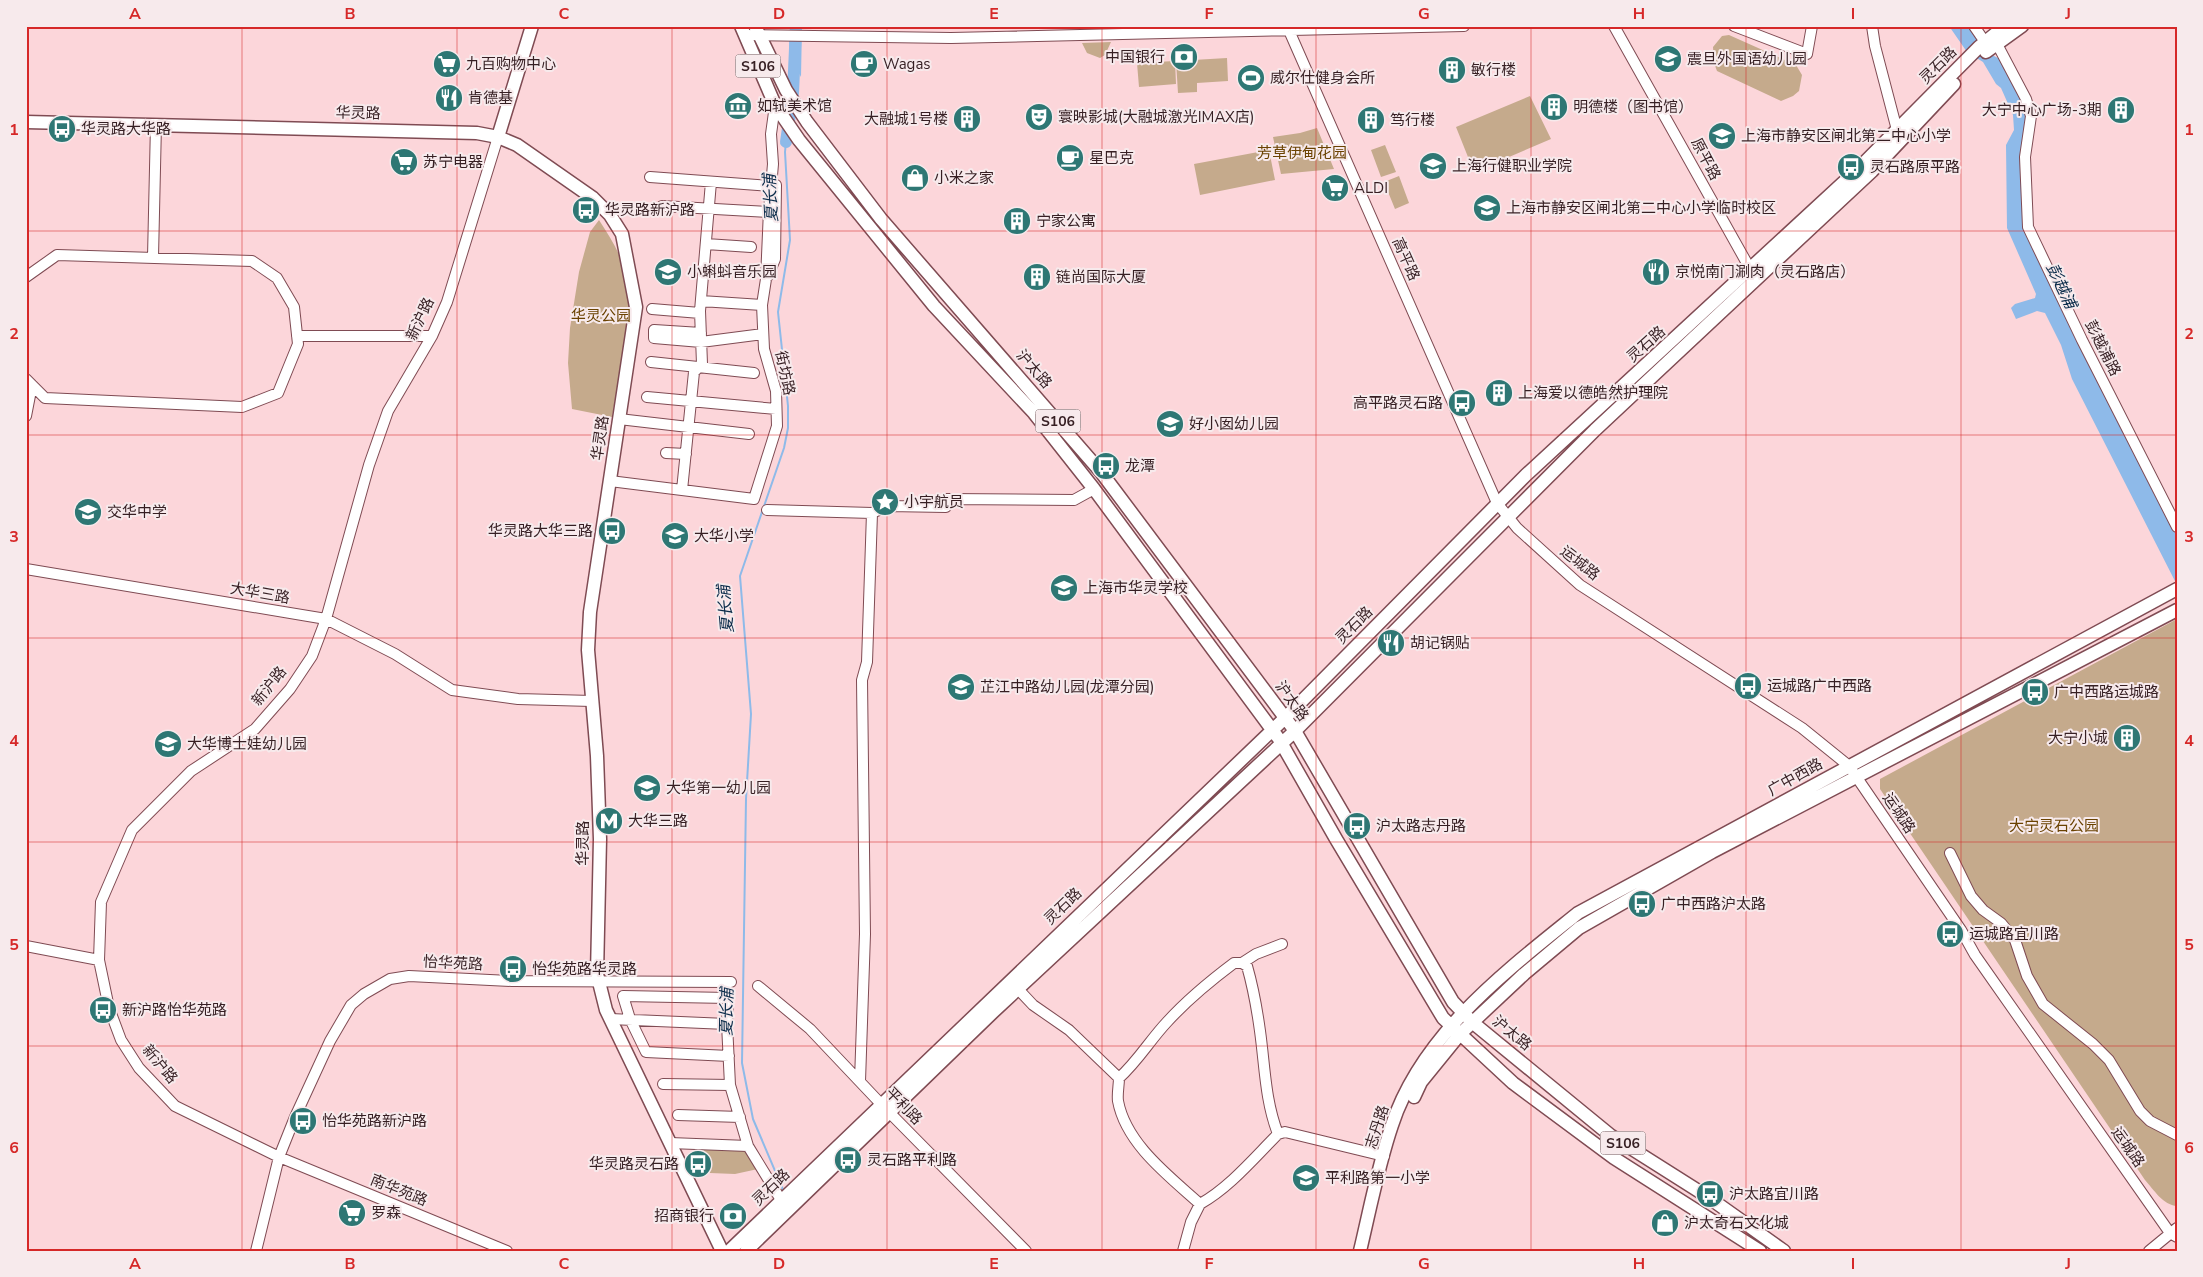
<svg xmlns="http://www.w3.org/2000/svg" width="2203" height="1277" font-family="'Nunito Sans','Noto Sans SC',sans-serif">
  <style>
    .green { fill: #c5aa8c }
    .water { fill: #8ebae9 }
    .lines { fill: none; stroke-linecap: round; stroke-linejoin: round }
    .stream { stroke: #8ebae9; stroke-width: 2 }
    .river { stroke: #8ebae9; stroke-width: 12 }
    .minor-casing { stroke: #7f4b53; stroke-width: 12 }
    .major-casing { stroke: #7f4b53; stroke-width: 15 }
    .minor { stroke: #fff; stroke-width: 10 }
    .major { stroke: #fff; stroke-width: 12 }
    .grid { fill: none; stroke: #d62828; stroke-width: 1; stroke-opacity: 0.55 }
    .labels { text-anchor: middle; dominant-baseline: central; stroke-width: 4; stroke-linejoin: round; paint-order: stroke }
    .shield { fill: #f7eaec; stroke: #705c5f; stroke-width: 1 }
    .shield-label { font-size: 14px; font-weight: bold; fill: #361f23 }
    .poi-label { font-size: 15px; fill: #361f23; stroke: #f7eaec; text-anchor: start }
    .street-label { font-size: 15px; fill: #361f23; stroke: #f7eaec }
    .park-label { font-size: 15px; fill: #6a4201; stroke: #f7eaec }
    .water-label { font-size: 16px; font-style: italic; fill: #0b2c4a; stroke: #f7eaec }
    .neatline { fill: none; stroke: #d62828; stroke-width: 2 }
    .grid-label { font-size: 16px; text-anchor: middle; font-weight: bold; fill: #d62828 }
  </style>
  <rect width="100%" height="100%" fill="#fcd6da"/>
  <!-- green -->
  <path class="green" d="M1729,35L1796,65L1802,75L1799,91L1793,96L1781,101L1717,71L1714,63L1713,47L1722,36Z
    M1111,42L1105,55L1100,58L1087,53L1082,43Z
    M1227,58L1228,81L1197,83V92L1178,93L1176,61Z
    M1175,61L1176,84L1139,87L1137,63Z
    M1530,96L1551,139L1474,172L1456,127Z
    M1317,128L1334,169L1281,174L1273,137L1300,133Z
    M1385,145L1396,172L1381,177L1371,150Z
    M1269,150L1275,180L1200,195L1194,164Z
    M1399,176L1409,203L1395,209L1384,182Z
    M599,220C608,234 617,248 623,264C639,313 620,368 612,417L572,409L568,363L570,328L579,272L590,232Z
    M2177,619V1206C2163,1205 2154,1190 2145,1180L1880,789V779Z
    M698,1149L747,1151L758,1169L735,1174L710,1173Z"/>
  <!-- water -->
  <path class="water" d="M790,26H802L801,77L789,54Z
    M1949,26H1975L1992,55L2002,60L2027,109L2022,155L2025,229L2177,537V585L2072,379L2061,345L2045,313L2037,311L2016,319L2011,308L2015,304L2035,298L2036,294L2007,228L2006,145L2014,130L2013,115L2001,88L1996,84L1983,62L1967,52Z"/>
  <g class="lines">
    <!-- stream -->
    <path class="stream" d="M784,1192L753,1119L742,1063L746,799L751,714L740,576L784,448L788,428V406L778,312L790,240L785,152L786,142"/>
    <!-- river -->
    <path class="river" d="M786,142L793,93L796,26"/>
    <defs>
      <path id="minor" d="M1287,26L1497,503L1517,528L1580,585L1802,728L1849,766L1961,930L1975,955L2170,1233L2177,1237
        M1614,26L1753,274
        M1734,26L1807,54L1812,26
        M1872,26L1875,46L1897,130
        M1974,26L1985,42
        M745,35L951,38L1464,26
        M1991,41L1997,44L2026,99L2031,116L2025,157L2028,227L2082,340L2177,527
        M498,137L447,302L432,336L388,411L369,465L326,619L312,656L290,689L255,729L191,771L132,830L101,902L99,960L109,1008L121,1040L139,1068L175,1106L279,1157L507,1251
        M650,177L771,186
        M662,206L768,212
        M706,244L751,247
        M153,257L156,124
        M768,276L775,259L776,185
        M26,277L57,255L252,261L277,278L294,307L298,344L278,393L242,407L45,398L26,379
        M701,301L762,305
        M652,309L700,313
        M701,333L654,330V338L701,342L763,334
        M297,336H432
        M651,362L754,373
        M647,397L776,409
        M26,416L32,385
        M619,419L749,434
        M666,453L686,454
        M610,481L754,499L777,426L776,391L764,349L762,305L766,279L769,210L773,164L771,134L775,105
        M682,490L694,372L702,364L700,311L711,182
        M767,510L872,513
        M26,569L326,619L395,654L452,690L518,699L592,701
        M1950,853L1971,896L1983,910L2001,923L2015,940L2027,976L2043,1004L2093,1044L2109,1060L2140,1111L2150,1121L2177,1135
        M26,946L99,960
        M1234,963H1242L1247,966C1253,987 1257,1009 1260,1031C1265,1067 1265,1100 1278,1134C1253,1159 1230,1187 1200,1204C1169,1176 1126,1144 1118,1101C1117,1094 1119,1085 1119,1078C1138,1061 1150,1040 1167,1022C1187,1000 1210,981 1234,963Z
        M1242,963L1256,954L1282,944
        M758,986L810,1029L881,1104L1026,1251
        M1018,989L1033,1005L1069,1030L1119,1078
        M610,1019L727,1024L730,1085L748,1146L781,1200
        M727,1024L728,998L623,996L630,1019L646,1052L729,1056
        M860,1081L865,934L862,680L867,662L872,513L888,506L946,507V499L1074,500L1094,489
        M663,1084L730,1085
        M678,1115L740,1117
        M1278,1134L1285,1132L1384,1156
        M670,1143L748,1146
        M256,1251L279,1157L295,1117L330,1041L351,1005L364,994L390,979L409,976L512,981L731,982
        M1183,1251L1191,1222L1200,1204
        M2149,1251L2177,1228"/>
      <path id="major" d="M741,26L775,105L799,140L934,306L1034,413L1094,489L1279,739L1336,839L1443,1018L1513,1083L1614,1158L1760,1251
        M755,26L786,90L807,122L881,219L1101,472L1295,731L1453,1002L1472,1022L1610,1135L1708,1197L1784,1251
        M1986,52L2022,26
        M26,122L477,133L498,137L517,145L593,198L610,215L622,234L636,307L590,612L588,650L597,756L600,839L597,974L606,1010L722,1251
        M498,137L532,26
        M1414,1097L1421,1082L1460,1034L1524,974L1579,928L1712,852L2177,610
        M729,1251L1285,718L1526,475L1857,170L1979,47L2005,26
        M746,1251L993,1012L1295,731L1595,430L1872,171L1954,84
        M1360,1251C1370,1209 1378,1166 1392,1125C1422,1034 1506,971 1578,913L2177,589"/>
    </defs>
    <!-- minor casing -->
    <use href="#minor" class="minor-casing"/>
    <!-- major casing -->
    <use href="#major" class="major-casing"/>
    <!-- minor -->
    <use href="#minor" class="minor"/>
    <!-- major -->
    <use href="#major" class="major"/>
  </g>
  <!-- grid -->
  <path class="grid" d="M242,26V1251M457,26V1251M672,26V1251M887,26V1251M1102,26V1251M1316,26V1251M1531,26V1251M1746,26V1251M1961,26V1251M26,231H2177M26,435H2177M26,638H2177M26,842H2177M26,1046H2177"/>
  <!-- icons -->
  <defs>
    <symbol id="bank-disc" viewBox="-11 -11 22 22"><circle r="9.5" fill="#2e7774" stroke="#f7eaec"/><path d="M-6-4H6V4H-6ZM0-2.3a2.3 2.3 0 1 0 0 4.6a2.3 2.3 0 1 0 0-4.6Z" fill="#fff"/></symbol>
    <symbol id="school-disc" viewBox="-11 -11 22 22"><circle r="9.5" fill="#2e7774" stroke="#f7eaec"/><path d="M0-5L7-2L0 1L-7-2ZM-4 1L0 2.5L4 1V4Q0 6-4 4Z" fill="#fff"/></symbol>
    <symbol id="supermarket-disc" viewBox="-11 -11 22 22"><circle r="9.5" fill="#2e7774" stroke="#f7eaec"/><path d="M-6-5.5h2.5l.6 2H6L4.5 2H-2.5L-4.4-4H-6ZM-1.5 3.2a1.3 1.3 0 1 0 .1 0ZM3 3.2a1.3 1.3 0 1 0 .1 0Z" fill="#fff"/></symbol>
    <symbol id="cafe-disc" viewBox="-11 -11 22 22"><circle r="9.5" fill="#2e7774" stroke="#f7eaec"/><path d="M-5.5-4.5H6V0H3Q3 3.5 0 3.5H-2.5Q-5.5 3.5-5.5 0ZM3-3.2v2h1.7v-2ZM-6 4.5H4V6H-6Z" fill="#fff"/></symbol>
    <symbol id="building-disc" viewBox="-11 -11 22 22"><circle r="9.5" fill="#2e7774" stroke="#f7eaec"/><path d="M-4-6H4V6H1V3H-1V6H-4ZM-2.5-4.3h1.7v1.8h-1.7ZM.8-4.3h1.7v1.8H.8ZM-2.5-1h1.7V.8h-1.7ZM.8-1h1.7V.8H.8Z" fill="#fff"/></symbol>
    <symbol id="stadium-disc" viewBox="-11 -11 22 22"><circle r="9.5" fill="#2e7774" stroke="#f7eaec"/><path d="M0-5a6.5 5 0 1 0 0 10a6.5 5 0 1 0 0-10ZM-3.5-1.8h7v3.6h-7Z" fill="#fff"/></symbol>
    <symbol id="restaurant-disc" viewBox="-11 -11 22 22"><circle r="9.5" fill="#2e7774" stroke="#f7eaec"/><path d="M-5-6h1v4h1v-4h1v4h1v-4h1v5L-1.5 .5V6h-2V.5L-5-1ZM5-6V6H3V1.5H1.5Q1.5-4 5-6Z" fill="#fff"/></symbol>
    <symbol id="museum-disc" viewBox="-11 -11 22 22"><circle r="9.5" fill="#2e7774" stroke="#f7eaec"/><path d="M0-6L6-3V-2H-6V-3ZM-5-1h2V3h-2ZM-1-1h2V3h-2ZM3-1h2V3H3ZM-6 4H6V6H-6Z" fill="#fff"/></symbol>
    <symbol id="theatre-disc" viewBox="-11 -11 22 22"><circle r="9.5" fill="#2e7774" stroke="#f7eaec"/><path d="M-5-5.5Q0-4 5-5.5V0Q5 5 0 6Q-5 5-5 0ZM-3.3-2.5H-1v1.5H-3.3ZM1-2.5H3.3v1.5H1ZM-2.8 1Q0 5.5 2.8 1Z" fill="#fff"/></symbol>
    <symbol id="bus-disc" viewBox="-11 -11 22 22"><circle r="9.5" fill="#2e7774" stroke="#f7eaec"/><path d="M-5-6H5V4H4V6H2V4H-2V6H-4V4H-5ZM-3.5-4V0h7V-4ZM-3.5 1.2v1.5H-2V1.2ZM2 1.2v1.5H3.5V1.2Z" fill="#fff"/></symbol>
    <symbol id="shop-disc" viewBox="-11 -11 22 22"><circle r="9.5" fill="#2e7774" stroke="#f7eaec"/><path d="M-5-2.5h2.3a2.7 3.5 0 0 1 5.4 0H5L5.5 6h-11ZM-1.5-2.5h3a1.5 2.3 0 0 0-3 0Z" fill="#fff"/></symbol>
    <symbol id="sight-disc" viewBox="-11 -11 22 22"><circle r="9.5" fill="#2e7774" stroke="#f7eaec"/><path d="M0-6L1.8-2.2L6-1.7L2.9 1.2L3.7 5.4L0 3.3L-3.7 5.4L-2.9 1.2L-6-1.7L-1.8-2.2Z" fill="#fff"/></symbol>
    <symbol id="metro-disc" viewBox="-11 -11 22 22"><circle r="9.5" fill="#2e7774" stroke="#f7eaec"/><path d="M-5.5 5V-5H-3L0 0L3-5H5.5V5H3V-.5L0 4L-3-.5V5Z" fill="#fff"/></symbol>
  </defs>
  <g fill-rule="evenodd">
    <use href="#bank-disc" x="1168" y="41" width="32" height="32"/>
    <use href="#school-disc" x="1652" y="43" width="32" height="32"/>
    <use href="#supermarket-disc" x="431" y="48" width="32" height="32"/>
    <use href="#cafe-disc" x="848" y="48" width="32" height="32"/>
    <use href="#building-disc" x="1436" y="54" width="32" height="32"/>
    <use href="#stadium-disc" x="1235" y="62" width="32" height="32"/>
    <use href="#restaurant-disc" x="433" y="82" width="32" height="32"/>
    <use href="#museum-disc" x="722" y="90" width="32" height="32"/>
    <use href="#building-disc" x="1538" y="91" width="32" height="32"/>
    <use href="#building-disc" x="2105" y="94" width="32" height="32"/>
    <use href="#theatre-disc" x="1023" y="101" width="32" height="32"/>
    <use href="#building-disc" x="951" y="103" width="32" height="32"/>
    <use href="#building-disc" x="1355" y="104" width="32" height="32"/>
    <use href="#bus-disc" x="46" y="113" width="32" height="32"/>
    <use href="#school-disc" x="1706" y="120" width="32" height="32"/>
    <use href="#cafe-disc" x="1054" y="142" width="32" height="32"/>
    <use href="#supermarket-disc" x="388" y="146" width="32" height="32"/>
    <use href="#school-disc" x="1417" y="150" width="32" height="32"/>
    <use href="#bus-disc" x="1835" y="151" width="32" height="32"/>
    <use href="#shop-disc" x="899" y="162" width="32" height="32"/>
    <use href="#supermarket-disc" x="1319" y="172" width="32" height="32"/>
    <use href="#school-disc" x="1471" y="192" width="32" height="32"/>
    <use href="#bus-disc" x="570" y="194" width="32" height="32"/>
    <use href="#building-disc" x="1001" y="205" width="32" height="32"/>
    <use href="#school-disc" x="652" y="256" width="32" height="32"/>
    <use href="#restaurant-disc" x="1640" y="256" width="32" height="32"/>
    <use href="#building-disc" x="1021" y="261" width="32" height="32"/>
    <use href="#building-disc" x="1483" y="377" width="32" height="32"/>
    <use href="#bus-disc" x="1446" y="387" width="32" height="32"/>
    <use href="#school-disc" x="1154" y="408" width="32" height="32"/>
    <use href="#bus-disc" x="1090" y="450" width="32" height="32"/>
    <use href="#sight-disc" x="869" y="486" width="32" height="32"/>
    <use href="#school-disc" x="72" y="496" width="32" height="32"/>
    <use href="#bus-disc" x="596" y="515" width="32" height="32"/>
    <use href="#school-disc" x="659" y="520" width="32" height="32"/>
    <use href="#school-disc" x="1048" y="572" width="32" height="32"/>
    <use href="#restaurant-disc" x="1375" y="627" width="32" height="32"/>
    <use href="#bus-disc" x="1732" y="670" width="32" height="32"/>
    <use href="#school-disc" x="945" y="671" width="32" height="32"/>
    <use href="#bus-disc" x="2019" y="676" width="32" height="32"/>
    <use href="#building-disc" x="2111" y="722" width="32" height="32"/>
    <use href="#school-disc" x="152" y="728" width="32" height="32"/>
    <use href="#school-disc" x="631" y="772" width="32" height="32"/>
    <use href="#metro-disc" x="593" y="805" width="32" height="32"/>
    <use href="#bus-disc" x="1341" y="810" width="32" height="32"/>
    <use href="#bus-disc" x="1626" y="888" width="32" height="32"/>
    <use href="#bus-disc" x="1934" y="918" width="32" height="32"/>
    <use href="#bus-disc" x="497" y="953" width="32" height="32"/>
    <use href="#bus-disc" x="87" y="994" width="32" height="32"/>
    <use href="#bus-disc" x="287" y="1105" width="32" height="32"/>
    <use href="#bus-disc" x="832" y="1144" width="32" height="32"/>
    <use href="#bus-disc" x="682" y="1148" width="32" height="32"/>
    <use href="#school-disc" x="1290" y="1162" width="32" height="32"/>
    <use href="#bus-disc" x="1694" y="1178" width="32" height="32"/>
    <use href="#supermarket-disc" x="336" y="1197" width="32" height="32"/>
    <use href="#bank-disc" x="717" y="1200" width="32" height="32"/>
    <use href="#shop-disc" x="1649" y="1207" width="32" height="32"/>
  </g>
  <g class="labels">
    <!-- shield labels -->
    <g class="shield">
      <rect x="735.5" y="54.5" width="45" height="23" rx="4"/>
      <rect x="1035.5" y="409.5" width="45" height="23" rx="4"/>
      <rect x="1600.5" y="1131.5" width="45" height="23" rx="4"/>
    </g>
    <g class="shield-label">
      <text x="758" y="66">S106</text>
      <text x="1058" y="421">S106</text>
      <text x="1623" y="1143">S106</text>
    </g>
    <!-- poi labels -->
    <g class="poi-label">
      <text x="1165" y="57" text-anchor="end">中国银行</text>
      <text x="1687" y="59">震旦外国语幼儿园</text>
      <text x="466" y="64">九百购物中心</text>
      <text x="883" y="64">Wagas</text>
      <text x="1471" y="70">敏行楼</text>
      <text x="1270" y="78">威尔仕健身会所</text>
      <text x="468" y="98">肯德基</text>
      <text x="757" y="106">如轼美术馆</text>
      <text x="1573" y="107">明德楼（图书馆）</text>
      <text x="2102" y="110" text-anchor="end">大宁中心广场-3期</text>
      <text x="1058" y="117">寰映影城(大融城激光IMAX店)</text>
      <text x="948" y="119" text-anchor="end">大融城1号楼</text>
      <text x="1390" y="120">笃行楼</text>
      <text x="81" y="129">华灵路大华路</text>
      <text x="1741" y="136">上海市静安区闸北第二中心小学</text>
      <text x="1089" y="158">星巴克</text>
      <text x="423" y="162">苏宁电器</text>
      <text x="1452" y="166">上海行健职业学院</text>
      <text x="1870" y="167">灵石路原平路</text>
      <text x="934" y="178">小米之家</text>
      <text x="1354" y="188">ALDI</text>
      <text x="1506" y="208">上海市静安区闸北第二中心小学临时校区</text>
      <text x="605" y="210">华灵路新沪路</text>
      <text x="1036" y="221">宁家公寓</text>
      <text x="687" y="272">小蝌蚪音乐园</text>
      <text x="1675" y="272">京悦南门涮肉（灵石路店）</text>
      <text x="1056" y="277">链尚国际大厦</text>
      <text x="1518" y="393">上海爱以德皓然护理院</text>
      <text x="1443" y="403" text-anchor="end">高平路灵石路</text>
      <text x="1189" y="424">好小囡幼儿园</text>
      <text x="1125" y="466">龙潭</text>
      <text x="904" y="502">小宇航员</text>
      <text x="107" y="512">交华中学</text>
      <text x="593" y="531" text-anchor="end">华灵路大华三路</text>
      <text x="694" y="536">大华小学</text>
      <text x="1083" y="588">上海市华灵学校</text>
      <text x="1410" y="643">胡记锅贴</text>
      <text x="1767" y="686">运城路广中西路</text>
      <text x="980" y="687">芷江中路幼儿园(龙潭分园)</text>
      <text x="2054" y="692">广中西路运城路</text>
      <text x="2108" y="738" text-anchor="end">大宁小城</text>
      <text x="187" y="744">大华博士娃幼儿园</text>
      <text x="666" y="788">大华第一幼儿园</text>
      <text x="628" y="821">大华三路</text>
      <text x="1376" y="826">沪太路志丹路</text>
      <text x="1661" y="904">广中西路沪太路</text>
      <text x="1969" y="934">运城路宜川路</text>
      <text x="532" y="969">怡华苑路华灵路</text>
      <text x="122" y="1010">新沪路怡华苑路</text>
      <text x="322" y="1121">怡华苑路新沪路</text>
      <text x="867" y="1160">灵石路平利路</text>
      <text x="679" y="1164" text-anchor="end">华灵路灵石路</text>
      <text x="1325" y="1178">平利路第一小学</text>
      <text x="1729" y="1194">沪太路宜川路</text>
      <text x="371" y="1213">罗森</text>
      <text x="714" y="1216" text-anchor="end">招商银行</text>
      <text x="1684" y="1223">沪太奇石文化城</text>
    </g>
    <!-- street labels -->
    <g class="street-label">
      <text transform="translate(1938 65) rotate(-45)">灵石路</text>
      <text transform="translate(358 113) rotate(1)">华灵路</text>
      <text transform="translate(1706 159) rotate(62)">原平路</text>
      <text transform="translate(1406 259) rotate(66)">高平路</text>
      <text transform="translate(420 319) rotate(-65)">新沪路</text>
      <text transform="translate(1646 344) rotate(-42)">灵石路</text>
      <text transform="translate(2103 348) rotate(63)">彭越浦路</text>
      <text transform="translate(1034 369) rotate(49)">沪太路</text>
      <text transform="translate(785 373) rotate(78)">街坊路</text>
      <text transform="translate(600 438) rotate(-82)">华灵路</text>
      <text transform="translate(1580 563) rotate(38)">运城路</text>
      <text transform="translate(260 593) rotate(10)">大华三路</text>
      <text transform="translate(1354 625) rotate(-45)">灵石路</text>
      <text transform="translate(269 686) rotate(-51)">新沪路</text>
      <text transform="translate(1292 701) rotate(54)">沪太路</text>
      <text transform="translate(1795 777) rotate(-29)">广中西路</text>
      <text transform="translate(1899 813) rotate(56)">运城路</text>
      <text transform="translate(583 843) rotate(-90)">华灵路</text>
      <text transform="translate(1063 906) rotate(-44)">灵石路</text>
      <text transform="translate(453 963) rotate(3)">怡华苑路</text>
      <text transform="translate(1512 1033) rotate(39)">沪太路</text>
      <text transform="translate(160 1064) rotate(50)">新沪路</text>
      <text transform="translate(904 1106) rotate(46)">平利路</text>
      <text transform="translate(1377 1127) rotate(-72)">志丹路</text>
      <text transform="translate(2128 1147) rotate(55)">运城路</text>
      <text transform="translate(771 1187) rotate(-44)">灵石路</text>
      <text transform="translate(399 1190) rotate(22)">南华苑路</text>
    </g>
    <!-- park labels -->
    <g class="park-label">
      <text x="1302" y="153">芳草伊甸花园</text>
      <text x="601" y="316">华灵公园</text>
      <text x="2054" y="826">大宁灵石公园</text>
    </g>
    <!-- water labels -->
    <g class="water-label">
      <text transform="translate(771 198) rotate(-93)">夏长浦</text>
      <text transform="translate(2061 286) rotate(64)">彭越浦</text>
      <text transform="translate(726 609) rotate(-95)">夏长浦</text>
      <text transform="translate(727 1012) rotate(-89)">夏长浦</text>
    </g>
  </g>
  <!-- border -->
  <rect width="2203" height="1277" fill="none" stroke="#f7eaec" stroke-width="55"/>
  <rect x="28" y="28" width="2148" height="1222" class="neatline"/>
  <g class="grid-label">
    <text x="135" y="19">A</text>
    <text x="350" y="19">B</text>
    <text x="564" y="19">C</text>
    <text x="779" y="19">D</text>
    <text x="994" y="19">E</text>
    <text x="1209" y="19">F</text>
    <text x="1424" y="19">G</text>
    <text x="1639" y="19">H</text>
    <text x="1853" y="19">I</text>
    <text x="2068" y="19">J</text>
    <text x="14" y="135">1</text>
    <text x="2189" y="135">1</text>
    <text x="14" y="339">2</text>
    <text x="2189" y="339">2</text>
    <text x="14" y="542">3</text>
    <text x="2189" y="542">3</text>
    <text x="14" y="746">4</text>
    <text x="2189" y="746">4</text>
    <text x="14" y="950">5</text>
    <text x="2189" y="950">5</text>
    <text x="14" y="1153">6</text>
    <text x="2189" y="1153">6</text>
    <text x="135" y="1269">A</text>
    <text x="350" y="1269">B</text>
    <text x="564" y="1269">C</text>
    <text x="779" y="1269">D</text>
    <text x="994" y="1269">E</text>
    <text x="1209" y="1269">F</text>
    <text x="1424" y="1269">G</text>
    <text x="1639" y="1269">H</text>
    <text x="1853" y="1269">I</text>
    <text x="2068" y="1269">J</text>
  </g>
</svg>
